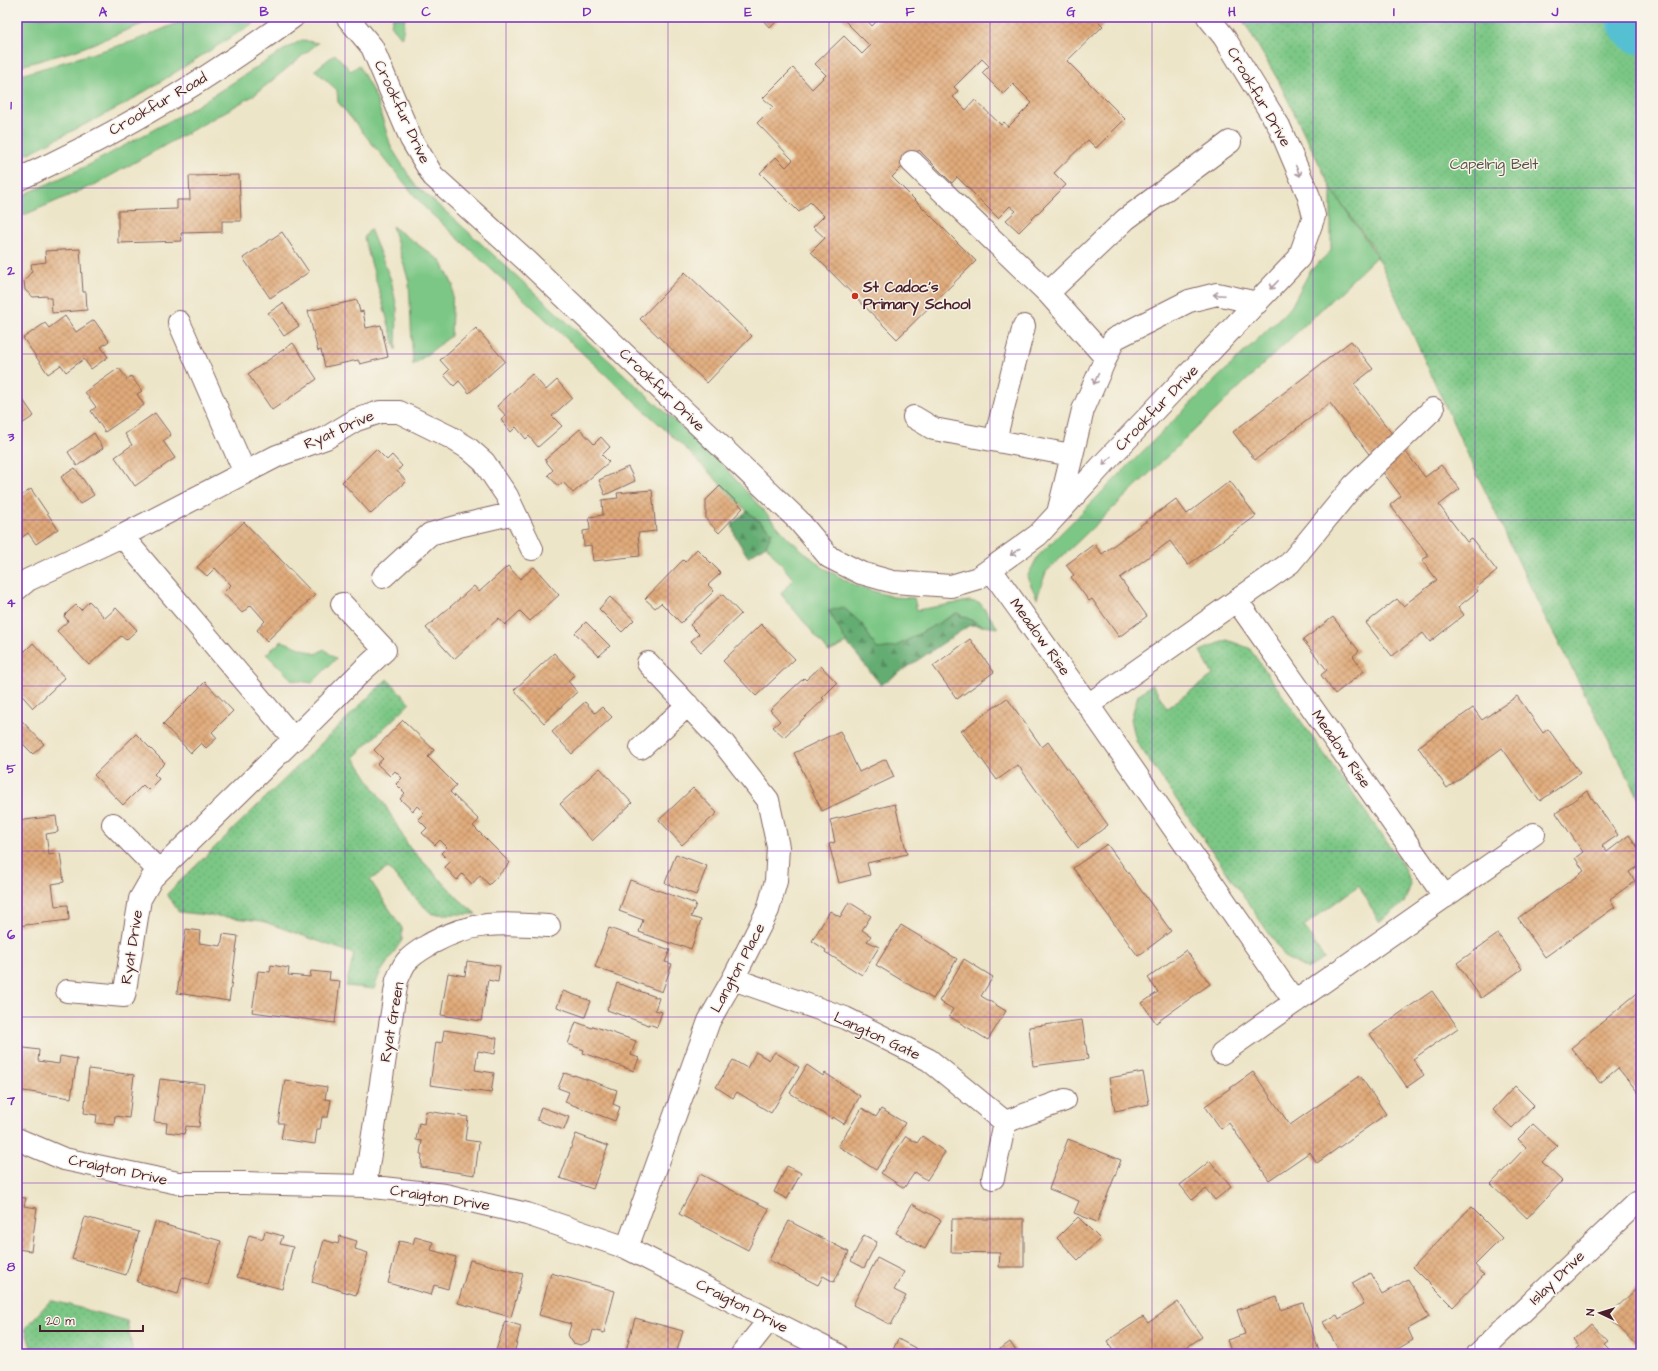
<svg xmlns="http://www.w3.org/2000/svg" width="1658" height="1371" font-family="'Architects Daughter',sans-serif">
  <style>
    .green { fill: #7bc785; stroke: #627358 }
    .forest { fill: url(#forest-firs); stroke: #57664e }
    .park { fill: url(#park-dots); stroke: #627358 }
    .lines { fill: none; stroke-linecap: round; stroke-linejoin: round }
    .river { stroke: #55c0d1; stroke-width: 62 }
    .building { fill: url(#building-cross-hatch); fill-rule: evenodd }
    .minor-casing { stroke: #836462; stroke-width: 24 }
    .minor { stroke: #fff; stroke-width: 22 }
    .oneway { stroke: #ae9aa0 }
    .grid { fill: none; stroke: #7b2cbf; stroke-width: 1; stroke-opacity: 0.55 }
    .poi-dot { fill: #c8321e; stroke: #f7f3e8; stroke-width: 1.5 }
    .labels { text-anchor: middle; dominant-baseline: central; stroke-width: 3; stroke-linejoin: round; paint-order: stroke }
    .street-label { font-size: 15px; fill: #4a1f2b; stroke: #f7f3e8 }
    .park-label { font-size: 15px; fill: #595146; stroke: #f7f3e8 }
    .poi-label { font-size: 15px; font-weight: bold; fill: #4a1f2b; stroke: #f7f3e8; text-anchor: start }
    .neatline { fill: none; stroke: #7b2cbf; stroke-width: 1.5 }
    .grid-label { font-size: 13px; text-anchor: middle; font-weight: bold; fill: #7b2cbf }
  </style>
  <defs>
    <pattern id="forest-firs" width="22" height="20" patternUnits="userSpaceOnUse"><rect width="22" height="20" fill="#64ac72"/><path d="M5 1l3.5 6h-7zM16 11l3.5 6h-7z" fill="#548b5e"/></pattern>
    <pattern id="park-dots" width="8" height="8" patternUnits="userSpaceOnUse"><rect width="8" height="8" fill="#7bc785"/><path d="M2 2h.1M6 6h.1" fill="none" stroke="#6caa73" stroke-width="1.8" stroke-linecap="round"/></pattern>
    <pattern id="building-cross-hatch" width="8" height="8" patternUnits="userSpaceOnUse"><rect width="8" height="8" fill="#e0aa7a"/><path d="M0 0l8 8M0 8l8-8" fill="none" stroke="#b88a64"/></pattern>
  </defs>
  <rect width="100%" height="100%" fill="#f7f3e8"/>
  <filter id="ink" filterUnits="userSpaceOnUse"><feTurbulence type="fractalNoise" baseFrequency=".025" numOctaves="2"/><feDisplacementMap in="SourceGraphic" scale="8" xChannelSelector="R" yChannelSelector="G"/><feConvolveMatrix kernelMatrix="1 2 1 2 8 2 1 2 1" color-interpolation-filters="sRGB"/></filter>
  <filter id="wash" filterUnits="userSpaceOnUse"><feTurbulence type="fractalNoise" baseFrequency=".012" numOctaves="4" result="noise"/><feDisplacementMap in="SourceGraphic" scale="16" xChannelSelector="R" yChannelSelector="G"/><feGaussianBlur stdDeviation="0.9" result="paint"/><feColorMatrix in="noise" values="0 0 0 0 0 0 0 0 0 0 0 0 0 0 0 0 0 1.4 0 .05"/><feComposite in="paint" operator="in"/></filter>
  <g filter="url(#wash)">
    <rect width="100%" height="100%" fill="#ede5c8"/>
    <!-- green -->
    <path class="green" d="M17,17H160L77,50L17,67Z
      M192,17H263L125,104L17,159V76L134,41Z
      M393,17H405L402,38L391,25Z
      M302,40L318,43L253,96L96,184L17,218V198L89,165L195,107L282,51Z
      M335,54L351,71L359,65L376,98L391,147L415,185L452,217L721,463L788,538L822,567L856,586L893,597L914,598L917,610L969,601L980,603L998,628L983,626L957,613L895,647L877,649L861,623L829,611L847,643L829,652L781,594L793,579L766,545L772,532L747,511L684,447L424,207L338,102L337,90L315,70Z
      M1331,188L1377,256L1046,572L1037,598L1027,577L1038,556L1178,416L1291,307L1310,271L1331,251Z
      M392,226L441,261L453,285L451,336L413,365L409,282Z
      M370,229L391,280L397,308L396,350L364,238Z
      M282,641L316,654L324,649L336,659L312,683L292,680L266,654Z"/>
    <!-- forest -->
    <path class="forest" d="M747,511L772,532L766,545L748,557L735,536L732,524Z
      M843,607L861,623L877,649L895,647L957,613L983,626L970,625L881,685L847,643L829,611Z"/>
    <!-- park -->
    <path class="park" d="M1241,17H1641V802L1542,611L1460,438L1374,249L1331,188L1278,80Z
      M1227,640L1249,648L1401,862L1411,884L1404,903L1379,922L1359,885L1304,926L1324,959L1307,969L1286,958L1136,741L1131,719L1138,695L1152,684L1167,708L1213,675L1200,651Z
      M387,679L410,703L354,757L385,805L409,847L459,899L476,914H432L416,899L388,868L370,880L402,928V940L379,975L374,989L346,986L354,954L262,921L179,912L167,894Z
      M51,1300L127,1321L133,1354H33L25,1328Z"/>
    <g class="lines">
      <!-- river -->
      <path class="river" d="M1637,17L1641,23"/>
    </g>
    <g id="blocks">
      <!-- building -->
      <path class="building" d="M760,17H781L770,28Z
        M841,17H864L872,26L881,17H1094L1103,26L1067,61L1125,119L1096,148L1088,140L1054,173L1066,185L1019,232L1006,220L1016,211L1010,206L998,218L957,177L952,183L919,150L892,177L976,261L897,339L811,252L825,238L813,227L824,216L810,202L799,212L760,173L776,157L786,167L793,160L757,123L773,107L763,98L793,68L812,89L826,75L815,64L844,36L862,54L870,46ZM982,59L989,66L982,73L1003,94L1013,84L1032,103L1008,127L1004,122L1001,125L975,100L966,110L953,97L958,91L954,87Z
        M239,175L241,221H222V232L181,233L182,241L118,243V211L177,209V200H190L189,176Z
        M282,232L309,272L270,298L243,258Z
        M80,249L83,292H86L87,310L52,313L51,298H48V296L33,297L25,290L24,281L32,271L31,264L46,262L45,251Z
        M685,272L752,336L707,383L640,319Z
        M357,300L360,312L363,311L366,328L381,325L388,357L360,364L358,360L325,367L321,350L318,351L308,311Z
        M283,303L299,326L284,336L268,313Z
        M65,316L76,332L94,320L109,341L101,347L108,357L91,369L84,359L66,372L61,365L48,374L23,338L45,323L49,328Z
        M476,328L505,361L469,393L459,381L454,386L444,375L449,370L440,360Z
        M1351,341L1373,369L1354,384L1425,477L1441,465L1460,489L1439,505L1467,542L1472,539L1497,571L1476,588L1478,591L1458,607L1464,615L1430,642L1423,633L1392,656L1366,623L1397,599L1403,606L1437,580L1422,560L1429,556L1390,505L1401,496L1330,403L1255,460L1233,432Z
        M293,343L317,379L272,410L248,374Z
        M119,368L127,379L131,376L142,391L137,394L144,405L105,432L91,411L96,407L85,392Z
        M532,374L546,390L557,380L572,398L552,416L562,426L538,447L529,436L526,439L516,427L511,432L501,420L506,416L497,406Z
        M17,391L34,416L17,427Z
        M155,413L171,435L163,441L175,458L135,486L115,457L132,445L125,434Z
        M580,429L594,444L601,437L610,447L602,455L609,462L573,493L563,482L558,486L548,475L553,470L545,460Z
        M94,433L103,448L77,466L68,452Z
        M376,449L387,460L392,455L402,466L397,471L406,481L371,514L342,482Z
        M628,467L635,481L605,495L599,480Z
        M75,468L94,495L80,504L61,477Z
        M1230,481L1256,516L1188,565L1170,541L1120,578L1147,616L1119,637L1092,599L1089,601L1071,577L1074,575L1066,565L1094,544L1102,554L1176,499L1187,514Z
        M720,486L743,508L719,533L706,519V500Z
        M31,489L58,529L36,544L28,533L17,541V499Z
        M652,490L656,531L638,533L640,556L593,561L591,545L584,546L583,531L590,530L589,517L603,515L602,500L618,498L617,493Z
        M244,522L315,595L267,641L257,630L265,621L251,605L242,613L223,593L231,585L215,568L207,576L197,567Z
        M697,549L721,573L708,585L714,591L681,623L661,603L655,608L645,599L683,560L685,562Z
        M508,566L520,579L534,567L559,595L530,621L520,611L505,625L499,618L454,659L426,628L474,586L479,592Z
        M722,594L741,614L701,652L691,641L699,634L690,625Z
        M610,597L634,620L622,632L599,609Z
        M89,601L105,618L116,608L137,630L126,640L121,636L89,665L57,631L68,621L64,616L69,611L76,605L81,610Z
        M1333,617L1359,651L1353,656L1364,671L1335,694L1321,675L1327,670L1303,640Z
        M586,622L610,646L599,656L575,633Z
        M761,624L795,659L756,696L723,661Z
        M970,639L994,672L957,699L933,666Z
        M33,643L65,678L33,708L17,690V649L19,647L24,652Z
        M554,653L574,675L568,681L577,692L544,723L514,690Z
        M821,666L837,683L822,698L824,699L784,737L773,727L780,721L770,710L804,678L806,680Z
        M205,682L233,711L212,732L217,738L206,748L201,743L191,753L163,724Z
        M1517,696L1543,733L1548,729L1580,773L1540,801L1502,748L1447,788L1418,747L1473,708L1482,720Z
        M1007,698L1042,747L1048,742L1108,825L1078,848L1018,765L997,780L961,731Z
        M585,702L595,713L602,707L612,717L572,754L552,732Z
        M21,720L44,744L33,754L17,738V724Z
        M403,720L434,750L428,757L456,785L450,792L479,820L473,826L510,863L489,885L480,875L472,884L462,874L457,880L445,867L450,862L441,853L447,847L440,840L435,845L422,833L427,828L418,819L424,813L417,806L413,811L400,799L405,793L396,784L402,778L395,771L390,776L377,764L383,759L374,750Z
        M840,731L859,772L886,759L894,777L822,811L794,753Z
        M136,734L165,763L154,774L159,779L148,790L143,785L123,805L94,775Z
        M600,768L632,803L592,841L560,804Z
        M693,788L717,813L682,845L659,820Z
        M1587,791L1618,835L1602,846L1607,852L1629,835L1641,852V864L1629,872L1635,881L1610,899L1615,907L1545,957L1518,918L1584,871L1575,858L1583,852L1556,813Z
        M895,804L907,854L867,863L870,875L839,883L829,844L835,842L830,820Z
        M56,816L58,832L46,834L49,855L60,853L64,882L52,884L55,906L68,905L69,920L17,926V821Z
        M1107,844L1171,931L1138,956L1073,868Z
        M676,854L707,866L696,895L665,883Z
        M630,880L696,904L691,917L701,920L691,949L681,945V947L639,932L643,920L619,911Z
        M849,902L871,916L862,930L871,936L867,941L879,947L862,975L825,952L826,950L812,941L830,911L840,917Z
        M901,925L957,959L933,999L876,965Z
        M609,928L670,950L665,962L672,964L662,992L595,967Z
        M186,929L200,931L199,943L221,946L223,934L238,936L229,1001L177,993Z
        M1498,934L1522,969L1481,998L1457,963Z
        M1186,950L1210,984L1156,1023L1142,1003L1158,992L1148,978Z
        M964,959L993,977L981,996L1006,1011L988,1040L949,1016L953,1009L939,1001Z
        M467,961L500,966L498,982L488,980L481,1021L441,1015L448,973L465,976Z
        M271,965L289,968L288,975L310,977L311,971L330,973L329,980L340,981L335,1023L252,1012L258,971L270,972Z
        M617,983L659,998L655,1010L662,1012L657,1027L649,1024V1025L607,1010Z
        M1641,990V1096L1618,1068L1600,1083L1571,1048Z
        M563,991L591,1001L585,1017L557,1007Z
        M1432,991L1458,1028L1413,1059L1424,1075L1407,1087L1370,1034Z
        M1082,1020L1088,1059L1033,1066L1029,1027Z
        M576,1022L592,1028L593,1026L636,1041L631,1055L639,1058L634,1071L583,1053L584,1050L568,1044Z
        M444,1030L497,1038L495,1054L478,1051L475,1070L494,1073L491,1093L430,1085L436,1042L442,1043Z
        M17,1047L39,1050L38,1061L59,1064L60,1056L77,1059L71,1098L17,1090Z
        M756,1052L769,1060L775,1052L799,1067L771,1113L737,1092L733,1098L716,1087L733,1060L747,1068Z
        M807,1065L823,1076L825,1073L860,1096L844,1124L833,1117L832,1119L790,1093Z
        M89,1069L134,1075L129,1118L115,1116L114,1125L96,1123L97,1115L84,1113Z
        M1143,1072L1149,1104L1115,1111L1109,1078Z
        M1253,1072L1290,1125L1360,1076L1386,1114L1317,1163L1310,1152L1269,1180L1229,1123L1221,1129L1205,1106Z
        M564,1073L574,1076V1075L617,1090L613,1104L620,1107L615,1121L565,1102L569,1092L558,1088Z
        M160,1079L204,1084L199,1127L186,1126L184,1134L166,1132L167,1123L154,1122Z
        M285,1080L327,1087L325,1099L331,1100L328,1117H322L320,1129H317L315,1144L281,1139L284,1123H278Z
        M1515,1086L1534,1105L1512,1128L1493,1110Z
        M541,1107L569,1117L564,1130L537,1120Z
        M862,1108L876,1117L881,1109L905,1123L876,1170L838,1146Z
        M426,1111L468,1117L465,1140L479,1142L475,1175L421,1167L422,1154H420L422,1141L416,1140L419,1123L424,1124Z
        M1533,1124L1557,1146L1542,1162L1562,1181L1527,1218L1491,1184L1526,1147L1518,1139Z
        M576,1134L608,1146L593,1189L560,1178Z
        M906,1136L917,1143L922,1136L945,1152L927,1180L915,1172L904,1188L881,1173Z
        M1068,1139L1121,1160L1097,1222L1074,1213L1079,1201L1049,1189Z
        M1210,1161L1231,1187L1215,1200L1206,1189L1192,1200L1180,1185Z
        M787,1166L801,1173L787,1199L774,1192Z
        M700,1174L769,1209L748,1250L679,1214Z
        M17,1197L26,1198L24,1206L37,1208L31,1251L17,1249Z
        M912,1204L941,1220L925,1249L896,1233Z
        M1471,1207L1502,1238L1475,1265L1484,1275L1453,1307L1413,1267Z
        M85,1217L139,1232L126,1275L72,1259Z
        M1078,1217L1100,1239L1078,1260L1057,1238Z
        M952,1219H1024V1267H999L1000,1253L951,1252Z
        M789,1221L849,1252L834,1282L823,1276L818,1285L769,1260Z
        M155,1222L221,1241L208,1285L182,1277L178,1294L137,1282Z
        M265,1231L283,1236L280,1244L293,1247L282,1289L237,1277L249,1235L263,1239Z
        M864,1235L877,1242L864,1268L851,1261Z
        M340,1236L357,1241L355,1249L368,1253L356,1295L312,1282L324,1240L338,1244Z
        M415,1237L433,1242L431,1250L456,1257L448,1289L434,1285L431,1295L388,1283L399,1241L413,1244Z
        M877,1258L904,1272L894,1290L906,1296L891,1325L853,1305Z
        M470,1260L523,1274L511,1317L458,1303Z
        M551,1273L615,1291L604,1333L593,1330L590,1341L581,1345L573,1343L568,1335L571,1324L539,1315Z
        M1370,1273L1382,1294L1408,1279L1429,1317L1408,1329L1413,1340L1389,1354H1341L1323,1322L1337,1315L1339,1319L1364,1304L1352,1283Z
        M1636,1289L1641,1295V1350L1608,1316Z
        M1277,1297L1281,1310L1303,1303L1319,1351L1309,1354H1232L1227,1340L1245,1334L1237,1310Z
        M1178,1302L1202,1337L1176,1354H1116L1107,1341L1143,1317L1148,1323Z
        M635,1318L683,1331L676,1354H625Z
        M505,1321L521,1326L514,1354H495Z
        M1591,1323L1608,1341L1604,1344L1614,1354H1572L1579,1347L1573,1340Z
        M898,1339L927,1354H891Z
        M1010,1342L1018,1354H993Z"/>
    </g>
  </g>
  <g filter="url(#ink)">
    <use href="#blocks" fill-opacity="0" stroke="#836462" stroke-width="1"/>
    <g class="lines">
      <defs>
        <path id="minor" d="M347,17L372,47L411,139L433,176L528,262L798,520L829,557L861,573L893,582L951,586L978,578L1038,535L1107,460L1299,258L1314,216L1308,194L1279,126L1224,37L1208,17
          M912,162L1048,293L1106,358
          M17,180C114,136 207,80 293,17
          M1048,293L1126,219L1230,142
          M179,322L245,473
          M914,417L934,429L1071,455
          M995,440L1024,326
          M1058,513L1083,410L1114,339L1189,301L1217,294L1257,303
          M122,536L294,739
          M991,570L1088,705L1295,1002
          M383,577L430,534L463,525L515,513
          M17,589L28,580L122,536L277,456L326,438L356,420L380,412H399L450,437L468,448L484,462L507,496L532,549
          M1237,601L1445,897
          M1088,705L1290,563L1353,486L1433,409
          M641,748L688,705
          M113,824L159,871
          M733,979L845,1018L929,1060L1005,1122L993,1178
          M67,991L124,996L140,899L152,878L310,723L363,670L385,650L342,604
          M1222,1053L1534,834
          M1005,1122L1065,1100
          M17,1139L64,1159L178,1183H243L365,1186L445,1195L527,1214L627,1248L837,1354
          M365,1186L397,980C400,974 403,965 407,961C414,953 424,948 432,943C473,920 504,923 549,926
          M627,1248L709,1021L733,979L768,910L776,881L778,847L768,800L724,744L648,663
          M742,1354L769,1320
          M1478,1354L1636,1203"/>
      </defs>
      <!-- minor casing -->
      <use href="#minor" class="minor-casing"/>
      <!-- minor -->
      <use href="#minor" class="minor"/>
    </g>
    <!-- one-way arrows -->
    <defs><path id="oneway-shaft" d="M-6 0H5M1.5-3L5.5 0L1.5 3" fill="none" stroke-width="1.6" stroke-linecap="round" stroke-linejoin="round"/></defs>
    <g class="oneway">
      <use href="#oneway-shaft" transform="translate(1298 171) rotate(67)"/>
      <use href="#oneway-shaft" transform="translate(1274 285) rotate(134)"/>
      <use href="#oneway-shaft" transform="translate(1219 295) rotate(-177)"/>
      <use href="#oneway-shaft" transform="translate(1096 379) rotate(114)"/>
      <use href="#oneway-shaft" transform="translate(1107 461) rotate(133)"/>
      <use href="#oneway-shaft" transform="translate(1015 552) rotate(143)"/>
    </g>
  </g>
  <!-- grid -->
  <path class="grid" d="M183,17V1354M345,17V1354M506,17V1354M668,17V1354M829,17V1354M990,17V1354M1152,17V1354M1313,17V1354M1475,17V1354M17,188H1641M17,354H1641M17,520H1641M17,686H1641M17,851H1641M17,1017H1641M17,1183H1641"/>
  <!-- markers -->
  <circle class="poi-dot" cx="855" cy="296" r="4"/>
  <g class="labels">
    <!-- street labels -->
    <g class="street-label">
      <text transform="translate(1259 97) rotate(60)">Crookfur Drive</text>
      <text transform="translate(158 104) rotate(-30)">Crookfur Road</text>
      <text transform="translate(402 112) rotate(65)">Crookfur Drive</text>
      <text transform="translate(662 390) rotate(44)">Crookfur Drive</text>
      <text transform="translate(1157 408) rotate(-46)">Crookfur Drive</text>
      <text transform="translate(339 430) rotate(-24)">Ryat Drive</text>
      <text transform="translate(1040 637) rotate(54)">Meadow Rise</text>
      <text transform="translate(1341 749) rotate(55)">Meadow Rise</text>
      <text transform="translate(132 947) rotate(-81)">Ryat Drive</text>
      <text transform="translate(738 968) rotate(-62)">Langton Place</text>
      <text transform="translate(392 1022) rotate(-80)">Ryat Green</text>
      <text transform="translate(877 1036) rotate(25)">Langton Gate</text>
      <text transform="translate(118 1170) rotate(12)">Craigton Drive</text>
      <text transform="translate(440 1198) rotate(9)">Craigton Drive</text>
      <text transform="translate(1557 1278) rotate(-44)">Islay Drive</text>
      <text transform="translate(742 1306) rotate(27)">Craigton Drive</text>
    </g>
    <!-- park labels -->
    <g class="park-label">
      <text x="1494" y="164">Capelrig Belt</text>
    </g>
    <!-- poi labels -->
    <g class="poi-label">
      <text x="863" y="287">St Cadoc's<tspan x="863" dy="17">Primary School</tspan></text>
    </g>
  </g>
  <!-- margin -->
  <rect width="1658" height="1371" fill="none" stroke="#f7f3e8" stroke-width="44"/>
  <!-- north arrow -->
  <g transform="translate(1600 1313) rotate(274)" stroke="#f7f3e8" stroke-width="3" paint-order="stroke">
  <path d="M0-3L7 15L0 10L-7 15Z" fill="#4a1f2b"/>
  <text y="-6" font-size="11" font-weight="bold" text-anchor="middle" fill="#4a1f2b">N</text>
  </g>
  <!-- scale -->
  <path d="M40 1325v6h103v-6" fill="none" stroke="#4a1f2b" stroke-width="2"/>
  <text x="46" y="1325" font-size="12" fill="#4a1f2b" stroke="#f7f3e8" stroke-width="3" paint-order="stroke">20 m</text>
  <rect x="22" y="22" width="1614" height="1327" class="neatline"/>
  <g class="grid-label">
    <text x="103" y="16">A</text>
    <text x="264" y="16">B</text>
    <text x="426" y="16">C</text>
    <text x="587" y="16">D</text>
    <text x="748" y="16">E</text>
    <text x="910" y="16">F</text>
    <text x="1071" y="16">G</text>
    <text x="1232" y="16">H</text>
    <text x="1394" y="16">I</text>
    <text x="1555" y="16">J</text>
    <text x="11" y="109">1</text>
    <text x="11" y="275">2</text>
    <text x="11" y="441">3</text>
    <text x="11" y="607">4</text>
    <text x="11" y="773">5</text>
    <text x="11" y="939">6</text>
    <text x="11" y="1105">7</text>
    <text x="11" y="1271">8</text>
  </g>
</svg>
